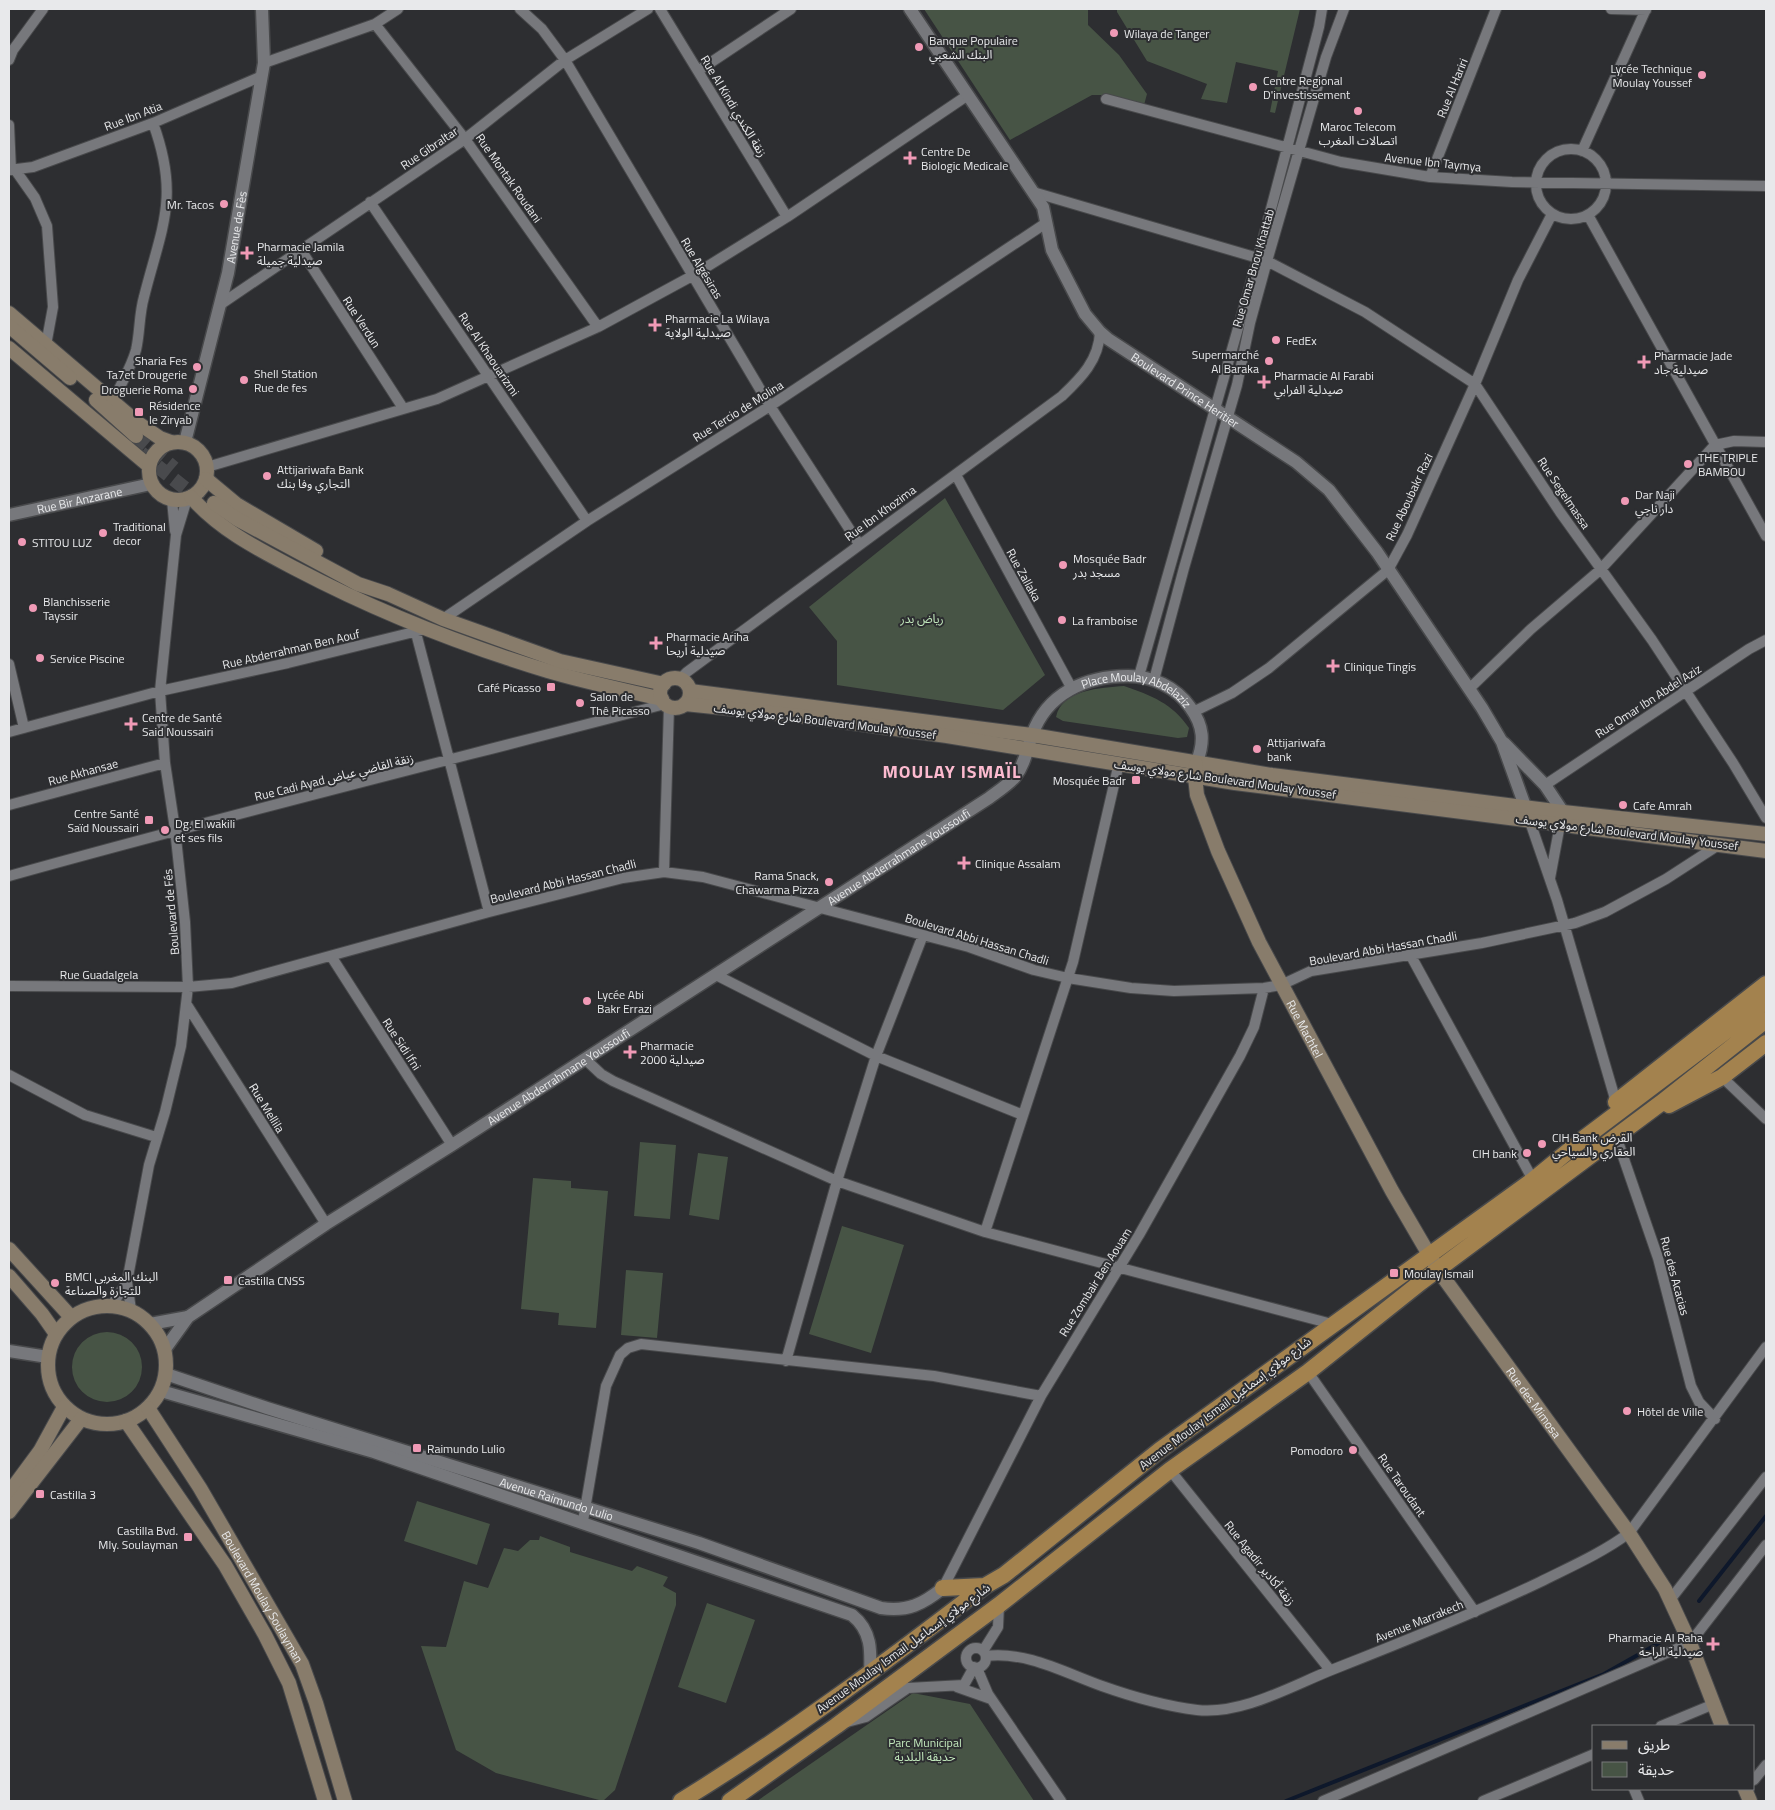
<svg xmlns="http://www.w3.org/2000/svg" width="1775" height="1810" font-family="'Titillium Web','Noto Sans Arabic',sans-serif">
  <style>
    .green { fill: #475445 }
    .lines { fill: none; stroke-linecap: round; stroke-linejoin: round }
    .stream { stroke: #0e182b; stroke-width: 4 }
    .secondary-tunnel { stroke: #494a4d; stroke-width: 14; stroke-dasharray: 14 7; stroke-linecap: butt }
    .minor-casing { stroke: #48494b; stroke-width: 12 }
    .tertiary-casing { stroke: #48494b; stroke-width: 15 }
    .secondary-casing { stroke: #48494b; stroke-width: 16 }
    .trunk-casing { stroke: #48494b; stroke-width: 19 }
    .minor { stroke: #77787c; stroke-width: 10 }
    .tertiary { stroke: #77787c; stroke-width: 12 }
    .secondary { stroke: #887c6b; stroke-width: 14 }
    .trunk { stroke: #a3824e; stroke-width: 16 }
    .poi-dot { fill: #f09ab6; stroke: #2d2e31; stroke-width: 2 }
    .labels { text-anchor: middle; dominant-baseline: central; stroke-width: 4; stroke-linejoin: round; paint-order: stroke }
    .poi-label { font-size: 12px; fill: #e8e9eb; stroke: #2d2e31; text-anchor: start }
    .street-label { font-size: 12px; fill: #e8e9eb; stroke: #2d2e31 }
    .park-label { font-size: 12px; fill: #c2e8bc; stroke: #2d2e31 }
    .district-label { font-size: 18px; font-weight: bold; letter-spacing: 1px; fill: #fcbacf; stroke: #2d2e31 }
  </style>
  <rect width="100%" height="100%" fill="#2d2e31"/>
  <!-- green -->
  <path class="green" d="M924,9H1088V25L1119,55L1147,94L1144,105L1109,95H1092L1010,140Z
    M1117,9H1300L1275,113L1270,112L1278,71L1236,62L1227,103L1201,99L1207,84L1147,61L1117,12Z
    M945,498L1045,675L1003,710L837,685V641L809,607Z
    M1124,686C1151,695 1173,704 1189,728L1187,737L1178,738L1063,721L1056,717C1062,689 1101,688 1124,686Z
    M640,1142L676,1145L670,1219L634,1216Z
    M698,1153L728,1157L719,1220L689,1215Z
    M533,1178L571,1181V1188L608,1191L596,1328L558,1325L559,1313L521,1309Z
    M842,1226L904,1245L871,1353L809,1334Z
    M626,1270L663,1273L657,1338L621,1335Z
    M72 1367a35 35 0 1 1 70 0a35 35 0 1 1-70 0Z
    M417,1501L490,1524L477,1565L404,1541Z
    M540,1536L570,1547V1552L632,1571L637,1566L668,1577L663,1586L676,1593V1605L615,1790L603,1801L496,1773L456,1750L421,1646L446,1647L464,1581L488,1588L504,1548L518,1551L530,1540H539Z
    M707,1603L755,1620L726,1703L678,1687Z
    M913,1693L970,1704L1034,1801H757Z"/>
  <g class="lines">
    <!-- stream -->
    <path class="stream" d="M1699,1601L1766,1516
      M1286,1801L1604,1674L1659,1643"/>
    <!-- secondary-tunnel -->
    <path class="secondary-tunnel" d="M136,436L174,468
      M141,453L202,502"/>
    <defs>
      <path id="minor" d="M520,9L542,29L565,60L770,406L859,544
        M660,9L787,217
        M1611,9L1646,10
        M375,24L465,139L598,327
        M9,60L13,50L43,9
        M264,63L375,24L398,9
        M698,71L791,9
        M1106,99L1341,162L1430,177L1512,182L1766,186
        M9,125L11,170
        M1536 184a35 35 0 1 1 70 0a35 35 0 1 1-70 0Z
        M1582,151L1646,9
        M9,170L33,167L153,123L262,76
        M16,171L35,198L47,226L53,307L46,345
        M1430,177L1496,9
        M1033,192L1258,258
        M370,202L587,521
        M1588,215L1766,536
        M301,250L403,408
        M1267,261L1365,312L1475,384L1560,512L1652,640L1733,763L1766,818
        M221,304L465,139L565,60L648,9
        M113,402C120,385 131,368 136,350C140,333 139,314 144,297C162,226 180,197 153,123
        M207,467L437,399L598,327L692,276L787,217L968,95
        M956,475L1071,687
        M172,500L175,531
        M443,619L587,521L770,406L1046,223
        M416,633L489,912
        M9,664L24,728
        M1139,676L1258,258L1319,27L1322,9
        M680,679L687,672L1062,396C1081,378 1099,360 1100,332
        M1154,680L1184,568L1237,385L1250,323L1267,261L1326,57L1344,9
        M1469,689L1531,629L1600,570L1715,445L1734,441L1766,442
        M1193,712L1232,693L1269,668L1388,570L1407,535L1475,384L1518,280L1552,214
        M9,732L160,691L288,663L426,629
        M1545,785L1749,649L1766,640
        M9,805L165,763
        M1528,816L1557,900L1616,1102
        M664,872L669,706
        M9,876C227,815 446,761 665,704
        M1550,878L1561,819
        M331,956L452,1145
        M1411,956L1533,1180
        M716,975L876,1056L1023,1115
        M9,986L188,987L232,983L489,912L623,878L664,872L703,877L923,935L969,947L1034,970L1068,978L1131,988L1174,991L1264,988L1281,985L1311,971L1482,943L1575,923L1605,912L1666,879L1720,844
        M187,1005L326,1224
        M585,1059L601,1074L613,1081L837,1181L985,1232L1332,1324
        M9,1075L85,1115L156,1137
        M1722,1077L1766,1119
        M1616,1136L1658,1258L1691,1386L1699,1402L1715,1419
        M985,1232L1073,962L1119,763
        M112,1305L127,1282
        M131,1310L127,1282L149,1165L165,1112L181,1046L188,987L185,922L175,829L165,763L160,691L176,535L187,499
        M786,1361L837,1181L876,1056L923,935
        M1308,1372L1475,1612
        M1170,1470L1330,1670
        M583,1521L606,1386L620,1355L628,1348L641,1344L934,1376L1041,1396
        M943,1588L1041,1396L1139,1235L1240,1056L1254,1027L1264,988
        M1670,1600L1766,1477
        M966 1658a10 10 0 1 1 20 0a10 10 0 1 1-20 0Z
        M983,1651L998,1627L999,1605
        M986,1656C1027,1651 1065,1673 1102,1686C1133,1697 1165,1706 1197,1710C1243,1715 1293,1685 1334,1669C1403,1642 1473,1614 1540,1582C1570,1567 1602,1553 1629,1533L1766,1347
        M977,1668L988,1694L1061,1801
        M957,1687L991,1699
        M847,1722L866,1717L908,1688L964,1685L974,1667
        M1661,1726L1714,1704
        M1754,1780L1766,1765
        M1634,1789L1639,1801
        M1323,1801L1690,1643L1766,1545
        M1483,1801L1594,1754"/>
      <g id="tertiary">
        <path id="s1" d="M910,9L1043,207L1052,250L1085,314L1100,332L1108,339L1296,462L1329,490L1377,552L1482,708L1502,742L1525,806"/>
        <path id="s2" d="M185,442L228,273L264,63L262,9"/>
        <path id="s3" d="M9,515L151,484"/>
        <path d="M1504,743L1545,785L1563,812"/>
        <path d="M150,1324L188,1317"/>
        <path id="s4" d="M165,1349L188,1317L326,1224L452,1145L989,798C997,792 1008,785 1015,777C1025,764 1027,749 1032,735C1047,693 1086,676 1128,676C1152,676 1176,687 1190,707C1204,726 1205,742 1196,764"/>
        <path d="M9,1351L48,1357"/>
        <path id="s5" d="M166,1374L267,1408L699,1543L881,1608C908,1612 923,1604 943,1588"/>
        <path d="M161,1391L374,1452L852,1615C872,1631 871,1651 870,1675"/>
      </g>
      <g id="secondary">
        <path d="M9,313L138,423L160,438L171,442"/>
        <path d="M9,326L70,378"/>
        <path d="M9,348L149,466"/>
        <path d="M96,400L136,436"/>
        <circle cx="178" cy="471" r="29"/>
        <path d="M206,479L236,504L316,551"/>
        <path d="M191,497C220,530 258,549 296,569C376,611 462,645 548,671C585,682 624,690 662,699"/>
        <path d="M214,503L237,519L358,584L388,594L443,619L560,661L664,684"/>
        <circle cx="675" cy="693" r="15"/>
        <path d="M690,691L1032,735L1272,775L1563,812L1766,834"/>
        <path d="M685,704L801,716L947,736L1235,783L1766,851"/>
        <path id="s6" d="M1196,764L1195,777L1197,795L1218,851L1259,942L1392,1191L1438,1270L1629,1533L1665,1589L1690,1643L1722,1726"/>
        <path d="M9,1249L71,1317"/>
        <path d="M9,1276L42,1314L56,1334"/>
        <circle cx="107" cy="1365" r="59"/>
        <path id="s7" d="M148,1408L200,1488L302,1664L316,1703L345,1801"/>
        <path d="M126,1421L225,1565L265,1635L289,1683L325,1801"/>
        <path d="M9,1493L40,1451L64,1407"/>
        <path d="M9,1512L81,1419"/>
        <path d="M1745,1789L1750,1801"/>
      </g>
      <path id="trunk" d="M1616,1102L1766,984
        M1669,1105L1722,1077L1766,1043
        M943,1588L985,1586
        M681,1801C787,1736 886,1662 985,1586L1004,1575L1160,1450L1533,1180L1583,1139L1766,1001
        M730,1801L836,1726L999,1605L1170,1470L1308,1372L1421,1282L1661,1103L1766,1020"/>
    </defs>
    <!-- minor casing -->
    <use href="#minor" class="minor-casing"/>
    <!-- tertiary casing -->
    <use href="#tertiary" class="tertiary-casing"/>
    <!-- secondary casing -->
    <use href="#secondary" class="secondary-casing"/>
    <!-- trunk casing -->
    <use href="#trunk" class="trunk-casing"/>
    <!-- minor -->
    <use href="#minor" class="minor"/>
    <!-- tertiary -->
    <use href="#tertiary" class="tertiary"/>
    <!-- secondary -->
    <use href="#secondary" class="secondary"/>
    <!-- trunk -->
    <use href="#trunk" class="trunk"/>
  </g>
  <!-- markers -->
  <g class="poi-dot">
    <circle cx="1114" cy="33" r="5"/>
    <circle cx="919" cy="47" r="5"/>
    <circle cx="1702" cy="75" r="5"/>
    <circle cx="1253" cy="87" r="5"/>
    <circle cx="1358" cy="111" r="5"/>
    <path d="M907.5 150.5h5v5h5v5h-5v5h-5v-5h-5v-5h5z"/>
    <circle cx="224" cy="204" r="5"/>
    <path d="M244.5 245.5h5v5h5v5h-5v5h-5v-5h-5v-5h5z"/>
    <path d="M652.5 317.5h5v5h5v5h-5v5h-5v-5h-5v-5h5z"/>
    <circle cx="1276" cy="340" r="5"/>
    <circle cx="1269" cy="361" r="5"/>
    <path d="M1641.5 354.5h5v5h5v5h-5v5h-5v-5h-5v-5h5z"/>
    <circle cx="197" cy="367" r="5"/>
    <circle cx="244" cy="380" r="5"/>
    <path d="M1261.5 374.5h5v5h5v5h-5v5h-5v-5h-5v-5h5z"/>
    <circle cx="193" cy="389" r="5"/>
    <rect x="134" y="407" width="10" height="10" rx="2.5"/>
    <circle cx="1688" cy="464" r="5"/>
    <circle cx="267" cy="476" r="5"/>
    <circle cx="1625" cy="501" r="5"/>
    <circle cx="103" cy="533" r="5"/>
    <circle cx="22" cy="542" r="5"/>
    <circle cx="1063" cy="565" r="5"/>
    <circle cx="33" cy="608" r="5"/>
    <circle cx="1062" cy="620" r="5"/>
    <path d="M653.5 635.5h5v5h5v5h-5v5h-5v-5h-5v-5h5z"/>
    <circle cx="40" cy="658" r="5"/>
    <path d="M1330.5 658.5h5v5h5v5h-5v5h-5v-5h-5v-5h5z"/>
    <rect x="546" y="682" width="10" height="10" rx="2.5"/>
    <circle cx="580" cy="703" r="5"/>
    <path d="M128.5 716.5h5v5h5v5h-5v5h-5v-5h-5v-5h5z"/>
    <circle cx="1257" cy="749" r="5"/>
    <rect x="1131" y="775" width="10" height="10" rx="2.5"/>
    <circle cx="1623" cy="805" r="5"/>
    <rect x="144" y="815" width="10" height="10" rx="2.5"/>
    <circle cx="165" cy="830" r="5"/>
    <path d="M961.5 855.5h5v5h5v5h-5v5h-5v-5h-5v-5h5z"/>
    <circle cx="829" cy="882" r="5"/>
    <circle cx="587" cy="1001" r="5"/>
    <path d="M627.5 1044.5h5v5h5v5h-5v5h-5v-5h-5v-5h5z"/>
    <circle cx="1542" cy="1144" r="5"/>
    <circle cx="1527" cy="1153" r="5"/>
    <rect x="1389" y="1268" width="10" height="10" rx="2.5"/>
    <rect x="223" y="1275" width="10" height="10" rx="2.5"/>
    <circle cx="55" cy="1283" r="5"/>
    <circle cx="1627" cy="1411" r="5"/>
    <rect x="412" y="1443" width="10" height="10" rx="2.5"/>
    <circle cx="1353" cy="1450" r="5"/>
    <rect x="35" y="1489" width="10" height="10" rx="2.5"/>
    <rect x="183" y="1532" width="10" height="10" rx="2.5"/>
    <path d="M1710.5 1636.5h5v5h5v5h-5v5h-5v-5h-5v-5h5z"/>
  </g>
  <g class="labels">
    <!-- poi labels -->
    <g class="poi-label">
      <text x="1124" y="33">Wilaya de Tanger</text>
      <text x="929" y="40">Banque Populaire<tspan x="929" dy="14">البنك الشعبي</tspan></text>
      <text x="1692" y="68" text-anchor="end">Lycée Technique<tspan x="1692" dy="14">Moulay Youssef</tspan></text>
      <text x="1263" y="80">Centre Regional<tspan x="1263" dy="14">D'investissement</tspan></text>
      <text x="1358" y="126" text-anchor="middle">Maroc Telecom<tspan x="1358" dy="14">اتصالات المغرب</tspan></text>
      <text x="921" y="151">Centre De<tspan x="921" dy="14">Biologic Medicale</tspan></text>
      <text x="214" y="204" text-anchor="end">Mr. Tacos</text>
      <text x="257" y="246">Pharmacie Jamila<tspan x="257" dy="14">صيدلية جميلة</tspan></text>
      <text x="665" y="318">Pharmacie La Wilaya<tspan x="665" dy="14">صيدلية الولاية</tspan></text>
      <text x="1286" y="340">FedEx</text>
      <text x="1259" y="354" text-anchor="end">Supermarché<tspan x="1259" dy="14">Al Baraka</tspan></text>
      <text x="1654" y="355">Pharmacie Jade<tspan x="1654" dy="14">صيدلية جاد</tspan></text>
      <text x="187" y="360" text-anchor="end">Sharia Fes<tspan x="187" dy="14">Ta7et Drougerie</tspan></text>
      <text x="254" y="373">Shell Station<tspan x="254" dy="14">Rue de fes</tspan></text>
      <text x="1274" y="375">Pharmacie Al Farabi<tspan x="1274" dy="14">صيدلية الفرابي</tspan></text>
      <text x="183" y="389" text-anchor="end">Droguerie Roma</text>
      <text x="149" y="405">Résidence<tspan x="149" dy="14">le Ziryab</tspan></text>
      <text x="1698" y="457">THE TRIPLE<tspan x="1698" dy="14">BAMBOU</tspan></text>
      <text x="277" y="469">Attijariwafa Bank<tspan x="277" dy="14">التجاري وفا بنك</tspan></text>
      <text x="1635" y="494">Dar Naji<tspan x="1635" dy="14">دار ناجي</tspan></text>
      <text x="113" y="526">Traditional<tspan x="113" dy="14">decor</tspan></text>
      <text x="32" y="542">STITOU LUZ</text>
      <text x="1073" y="558">Mosquée Badr<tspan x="1073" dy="14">مسجد بدر</tspan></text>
      <text x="43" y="601">Blanchisserie<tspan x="43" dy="14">Tayssir</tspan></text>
      <text x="1072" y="620">La framboise</text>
      <text x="666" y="636">Pharmacie Ariha<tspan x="666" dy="14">صيدلية أريحا</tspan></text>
      <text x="50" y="658">Service Piscine</text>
      <text x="1344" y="666">Clinique Tingis</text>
      <text x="541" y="687" text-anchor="end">Café Picasso</text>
      <text x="590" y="696">Salon de<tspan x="590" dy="14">Thê Picasso</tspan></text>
      <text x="142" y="717">Centre de Santé<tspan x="142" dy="14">Said Noussairi</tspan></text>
      <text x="1267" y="742">Attijariwafa<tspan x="1267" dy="14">bank</tspan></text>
      <text x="1126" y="780" text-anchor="end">Mosquée Badr</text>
      <text x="1633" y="805">Cafe Amrah</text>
      <text x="139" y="813" text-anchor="end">Centre Santé<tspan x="139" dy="14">Saïd Noussairi</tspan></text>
      <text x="175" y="823">Dg. El wakili<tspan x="175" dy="14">et ses fils</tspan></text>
      <text x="975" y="863">Clinique Assalam</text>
      <text x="819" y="875" text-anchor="end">Rama Snack,<tspan x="819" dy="14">Chawarma Pizza</tspan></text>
      <text x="597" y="994">Lycée Abi<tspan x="597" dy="14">Bakr Errazi</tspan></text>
      <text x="640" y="1045">Pharmacie<tspan x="640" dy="14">2000 صيدلية</tspan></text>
      <text x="1552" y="1137">CIH Bank القرض<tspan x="1552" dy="14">العقاري والسياحي</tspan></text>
      <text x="1517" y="1153" text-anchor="end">CIH bank</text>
      <text x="1404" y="1273">Moulay Ismail</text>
      <text x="65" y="1276">BMCI البنك المغربي<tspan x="65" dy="14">للتجارة والصناعة</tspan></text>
      <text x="238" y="1280">Castilla CNSS</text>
      <text x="1637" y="1411">Hôtel de Ville</text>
      <text x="427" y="1448">Raimundo Lulio</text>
      <text x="1343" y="1450" text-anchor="end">Pomodoro</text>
      <text x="50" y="1494">Castilla 3</text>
      <text x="178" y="1530" text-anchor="end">Castilla Bvd.<tspan x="178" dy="14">Mly. Soulayman</tspan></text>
      <text x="1703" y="1637" text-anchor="end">Pharmacie Al Raha<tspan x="1703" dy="14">صيدلية الراحة</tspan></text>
    </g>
    <!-- street labels -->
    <g class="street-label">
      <text transform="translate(1452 88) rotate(-68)">Rue Al Hariri</text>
      <text transform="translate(734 106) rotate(59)">Rue Al Kindi زنقة الكندي</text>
      <text transform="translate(133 116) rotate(-21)">Rue Ibn Atia</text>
      <text transform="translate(429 148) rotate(-34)">Rue Gibraltar</text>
      <text transform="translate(1433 162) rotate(6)">Avenue Ibn Taymya</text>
      <text transform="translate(509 178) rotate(55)">Rue Montak Roudani</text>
      <text stroke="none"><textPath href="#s2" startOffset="221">Avenue de Fès</textPath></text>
      <text transform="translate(702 268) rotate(59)">Rue Algésiras</text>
      <text transform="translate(1253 268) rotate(-74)">Rue Omar Bnou Khattab</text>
      <text transform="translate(362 322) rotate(57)">Rue Verdun</text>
      <text transform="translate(489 354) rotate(56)">Rue Al Khaouarizmi</text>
      <text stroke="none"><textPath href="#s1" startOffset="481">Boulevard Prince Heritier</textPath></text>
      <text transform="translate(738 411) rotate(-32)">Rue Tercio de Molina</text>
      <text transform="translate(1564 493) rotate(56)">Rue Segelmassa</text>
      <text transform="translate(1409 497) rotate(-65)">Rue Aboubakr Razi</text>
      <text stroke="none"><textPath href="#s3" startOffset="72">Rue Bir Anzarane</textPath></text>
      <text transform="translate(880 513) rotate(-36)">Rue Ibn Khozima</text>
      <text transform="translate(1024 575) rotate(61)">Rue Zallaka</text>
      <text transform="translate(291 649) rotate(-13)">Rue Abderrahman Ben Aouf</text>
      <text stroke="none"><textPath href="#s4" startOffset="1205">Place Moulay Abdelaziz</textPath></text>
      <text transform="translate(1648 701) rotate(-33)">Rue Omar Ibn Abdel Aziz</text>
      <text transform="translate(825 721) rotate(7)">شارع مولاي يوسف Boulevard Moulay Youssef</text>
      <text transform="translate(83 772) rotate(-15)">Rue Akhansae</text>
      <text transform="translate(334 777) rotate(-14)">Rue Cadi Ayad زنقة القاضي عياض</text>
      <text transform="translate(1225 779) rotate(8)">شارع مولاي يوسف Boulevard Moulay Youssef</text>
      <text transform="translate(1627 832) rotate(7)">شارع مولاي يوسف Boulevard Moulay Youssef</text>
      <text stroke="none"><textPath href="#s4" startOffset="886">Avenue Abderrahmane Youssoufi</textPath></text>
      <text transform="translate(563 881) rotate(-14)">Boulevard Abbi Hassan Chadli</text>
      <text transform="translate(171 912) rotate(-95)">Boulevard de Fés</text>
      <text transform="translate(977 939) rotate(17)">Boulevard Abbi Hassan Chadli</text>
      <text transform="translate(1383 948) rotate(-10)">Boulevard Abbi Hassan Chadli</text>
      <text x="99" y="974">Rue Guadalgela</text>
      <text stroke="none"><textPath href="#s6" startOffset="289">Rue Machtel</textPath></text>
      <text transform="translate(402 1044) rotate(57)">Rue Sidi Ifni</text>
      <text stroke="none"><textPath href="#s4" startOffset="481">Avenue Abderrahmane Youssoufi</textPath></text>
      <text transform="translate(267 1108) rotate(58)">Rue Mellila</text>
      <text transform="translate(1675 1276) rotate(75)">Rue des Acacias</text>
      <text transform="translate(1095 1282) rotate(-58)">Rue Zombair Ben Aouam</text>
      <text stroke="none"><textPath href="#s6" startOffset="728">Rue des Mimosa</textPath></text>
      <text transform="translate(1225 1403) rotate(-37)">Avenue Moulay Ismail شارع مولاي إسماعيل</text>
      <text transform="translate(1402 1485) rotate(55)">Rue Taroudant</text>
      <text stroke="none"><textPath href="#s5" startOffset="410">Avenue Raimundo Lulio</textPath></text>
      <text transform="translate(1260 1563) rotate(51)">Rue Agadir زنقة أكادير</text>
      <text stroke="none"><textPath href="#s7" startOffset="221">Boulevard Moulay Soulayman</textPath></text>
      <text transform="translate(1419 1621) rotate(-22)">Avenue Marrakech</text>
      <text transform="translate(903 1648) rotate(-36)">Avenue Moulay Ismail شارع مولاي إسماعيل</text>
    </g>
    <!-- park labels -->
    <g class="park-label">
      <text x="922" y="618">رياض بدر</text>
      <text x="925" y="1742">Parc Municipal<tspan x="925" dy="14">حديقة البلدية</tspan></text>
    </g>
    <!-- district labels -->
    <g class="district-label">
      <text x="952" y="771">MOULAY ISMAÏL</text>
    </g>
  </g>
  <!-- border -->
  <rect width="1775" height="1810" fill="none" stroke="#e8e9eb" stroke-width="20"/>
  <!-- legend -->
  <rect x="1592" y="1725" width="162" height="65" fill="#2d2e31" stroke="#78797b"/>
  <rect x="1602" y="1741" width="25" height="8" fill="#887c6b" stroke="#78797b"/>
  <text x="1638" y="1750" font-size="15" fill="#e8e9eb">طريق</text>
  <rect x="1602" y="1762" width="25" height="15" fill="#475445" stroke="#78797b"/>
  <text x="1638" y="1775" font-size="15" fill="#e8e9eb">حديقة</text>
</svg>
